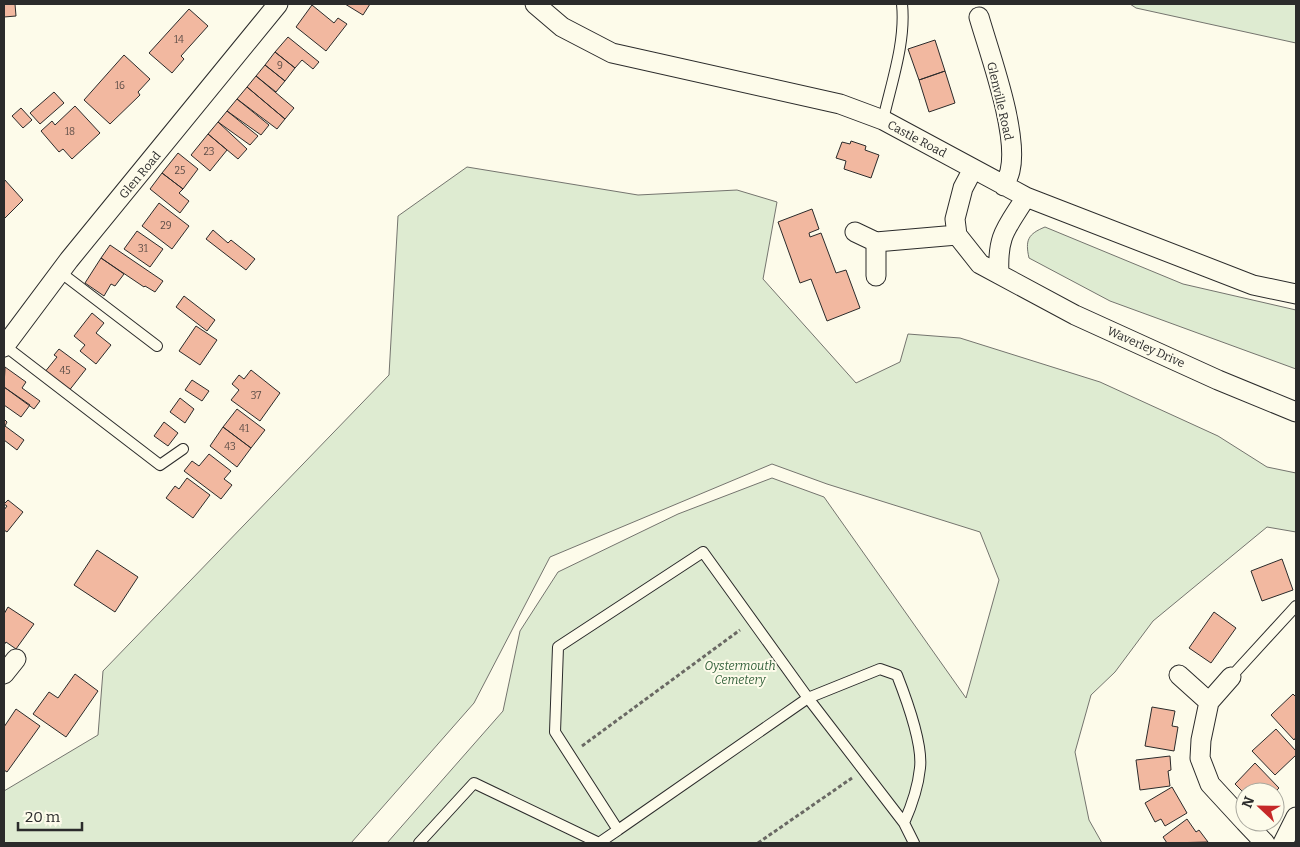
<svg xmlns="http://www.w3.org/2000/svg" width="1300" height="847" font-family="Bitter,serif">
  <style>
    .green { fill: #deebd1; stroke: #74746e }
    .building { fill: #f2b8a0; stroke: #2b2b2b }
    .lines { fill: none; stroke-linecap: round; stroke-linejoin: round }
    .service-casing { stroke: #2b2b2b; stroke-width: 12 }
    .minor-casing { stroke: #2b2b2b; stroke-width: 21 }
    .path { stroke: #6a6964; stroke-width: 3; stroke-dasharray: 4 2.5; stroke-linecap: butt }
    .service { stroke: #fdfbea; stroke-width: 10 }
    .minor { stroke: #fdfbea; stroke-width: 19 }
    .labels { text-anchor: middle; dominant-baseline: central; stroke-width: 4; stroke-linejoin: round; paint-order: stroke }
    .number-label { font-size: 10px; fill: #5d4e48 }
    .street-label { font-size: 12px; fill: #2b2b2b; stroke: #fdfbea }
    .park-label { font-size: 12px; font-style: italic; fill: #34623c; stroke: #fdfbea }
  </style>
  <rect width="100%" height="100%" fill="#fdfbea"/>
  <!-- green -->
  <path class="green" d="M1130,4H1296V43L1136,8Z
    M467,167L638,195L737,190L777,202L763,279L856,383L900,362L908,334L960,338L1100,382L1218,436L1267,467L1296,473V532L1267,527L1153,621L1115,672L1091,695L1075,752L1089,820L1102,843H387L503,711L520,631L558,572L678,514L772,478L824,497L966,698L999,580L980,532L827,484L772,464L550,557L474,703L351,843H4V791L98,735L103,671L389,375L398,216Z
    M1045,227L1183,284L1296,310V369L1110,301L1029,258C1025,240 1028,234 1045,227Z"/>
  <!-- building -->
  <path class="building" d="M4,4H15L16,16L4,17Z
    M345,4H370L363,15Z
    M312,5L334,23L338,18L347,24L326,51L296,27Z
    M189,9L208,26L181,56L184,59L172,73L149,53Z
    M288,37L319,62L313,69L302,60L295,68L275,52Z
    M935,40L945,71L919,80L908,49Z
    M275,52L295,68L285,81L265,65Z
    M124,55L150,79L138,92L140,95L110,124L84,100Z
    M265,65L285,81L276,92L256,76Z
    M945,71L955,103L929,112L919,80Z
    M256,76L294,108L285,119L247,87Z
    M247,87L285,119L277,129L237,99Z
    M54,92L64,103L40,124L30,113Z
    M237,99L269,125L261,135L227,111Z
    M75,106L100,133L72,159L63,149L59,152L41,131L52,121L55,125Z
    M21,108L32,120L23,128L12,116Z
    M227,111L258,136L250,145L218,122Z
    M218,122L247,149L238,159L208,134Z
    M208,134L227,150L210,171L191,155Z
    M851,141L866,146L865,150L879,155L871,178L844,169L846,161L836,158L842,142L850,144Z
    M178,153L198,169L183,189L162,173Z
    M162,173L183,189L179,193L189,201L180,213L150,189Z
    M4,179L23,200L4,219Z
    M159,203L189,226L172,249L142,226Z
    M812,209L819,229L809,233L810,237L821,233L836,273L846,270L860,308L827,321L811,279L800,283L778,222Z
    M213,230L228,243L231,240L255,259L246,270L206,239Z
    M137,231L163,249L150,267L124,249Z
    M110,245L163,281L155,292L145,286L144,287L101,258Z
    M101,258L124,274L115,286L111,284L104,296L85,283Z
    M184,296L215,320L207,331L176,307Z
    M92,313L104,323L96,333L111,345L96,364L80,351L85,345L74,336Z
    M196,326L217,340L200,365L179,351Z
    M59,349L86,369L68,392L44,373L57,357L54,355Z
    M5,367L26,382L22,388L40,401L34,409L4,387Z
    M251,370L280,393L260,421L231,400L239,390L232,384L239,375L244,379Z
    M192,380L209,391L202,401L185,390Z
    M4,387L30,405L21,417L4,405Z
    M180,398L194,409L185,423L170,412Z
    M237,409L265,430L251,448L223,427Z
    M4,419L7,422L5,426L24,440L17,450L4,440Z
    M164,422L178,433L168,446L154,436Z
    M223,427L251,448L237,467L210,446Z
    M209,454L231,471L224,479L232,485L221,499L184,471L192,461L199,466Z
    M187,478L210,495L193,518L166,498L175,486L179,489Z
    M8,500L23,512L7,532L4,530V510L7,506L4,504Z
    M97,550L138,577L115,612L74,585Z
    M1282,559L1293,590L1262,601L1251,571Z
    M8,607L34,624L16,649L6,642L4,645V614Z
    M1214,612L1236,628L1211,663L1189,648Z
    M75,674L98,691L66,737L33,714L49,692L58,698Z
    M1293,694L1296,697V737L1294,740L1271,715Z
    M1152,707L1175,711L1172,726L1178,727L1174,751L1145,746Z
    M16,709L40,726L7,772L4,770V727Z
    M1276,729L1296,751V755L1275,775L1252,751Z
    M1170,756L1171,770L1168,771L1170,786L1140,790L1136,760Z
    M1255,763L1279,788L1275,792H1245V794L1235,784Z
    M1172,787L1187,813L1165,826L1161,819L1155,822L1145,803Z
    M1187,819L1196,832L1199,830L1208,842L1167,843L1163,837Z"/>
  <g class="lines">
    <defs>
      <path id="service" d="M883,120C891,84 906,42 902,4
        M60,272L157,346
        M5,346L160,465L183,449
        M1231,677L1296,606
        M904,823C912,805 918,788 920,768C923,743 906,698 897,675L880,669L808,698L618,830L555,732L558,647L703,552L808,698L904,823L914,843
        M419,843L474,783L599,843L618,830"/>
      <path id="minor" d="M535,4L562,27L612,53L840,104L883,120L1026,197L1253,285L1296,294
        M979,17C990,55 1019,134 1010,171C1009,176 1006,181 1004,186
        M973,169L963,188L955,219L957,235L980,264L1075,315L1218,380L1296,412
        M855,232L876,242L957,235
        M876,242V276
        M999,274C997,235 1006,229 1026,197
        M4,347L69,260L278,4
        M4,674L16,659
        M1179,675L1209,702
        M1231,677L1209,702L1201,740L1200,758L1210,784L1245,822
        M1245,822L1265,843
        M1283,843L1296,817"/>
    </defs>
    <!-- service casing -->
    <use href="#service" class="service-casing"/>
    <!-- minor casing -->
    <use href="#minor" class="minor-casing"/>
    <!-- path -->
    <path class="path" d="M582,746L740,630
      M758,843L852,778"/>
    <!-- service -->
    <use href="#service" class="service"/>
    <!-- minor -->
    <use href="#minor" class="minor"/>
  </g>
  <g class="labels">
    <!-- number labels -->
    <g class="number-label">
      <text x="179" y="40">14</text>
      <text x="280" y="66">9</text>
      <text x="120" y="86">16</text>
      <text x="70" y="132">18</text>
      <text x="209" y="152">23</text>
      <text x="180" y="171">25</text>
      <text x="166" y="226">29</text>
      <text x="143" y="249">31</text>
      <text x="65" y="371">45</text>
      <text x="256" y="396">37</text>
      <text x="244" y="429">41</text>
      <text x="230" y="447">43</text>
    </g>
    <!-- street labels -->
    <g class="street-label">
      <text transform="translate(1000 101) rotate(77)">Glenville Road</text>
      <text transform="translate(917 139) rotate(28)">Castle Road</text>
      <text transform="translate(140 175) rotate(-50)">Glen Road</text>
      <text transform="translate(1146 347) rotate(24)">Waverley Drive</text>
    </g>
    <!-- park labels -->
    <g class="park-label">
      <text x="740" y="666">Oystermouth<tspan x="740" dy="14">Cemetery</tspan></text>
    </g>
  </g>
  <!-- border -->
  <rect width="1300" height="847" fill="none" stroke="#2b2b2b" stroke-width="10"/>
  <!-- north arrow -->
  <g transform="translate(1260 807) rotate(292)"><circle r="24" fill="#fdfbea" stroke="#a9a89e"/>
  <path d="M0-4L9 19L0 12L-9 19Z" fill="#c62828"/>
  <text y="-8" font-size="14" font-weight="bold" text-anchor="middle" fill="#2b2b2b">N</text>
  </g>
  <!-- scale -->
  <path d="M18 822v8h64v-8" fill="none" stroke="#2b2b2b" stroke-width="2.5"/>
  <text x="25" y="822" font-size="15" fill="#2b2b2b" stroke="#fdfbea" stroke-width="4" paint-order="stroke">20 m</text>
</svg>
